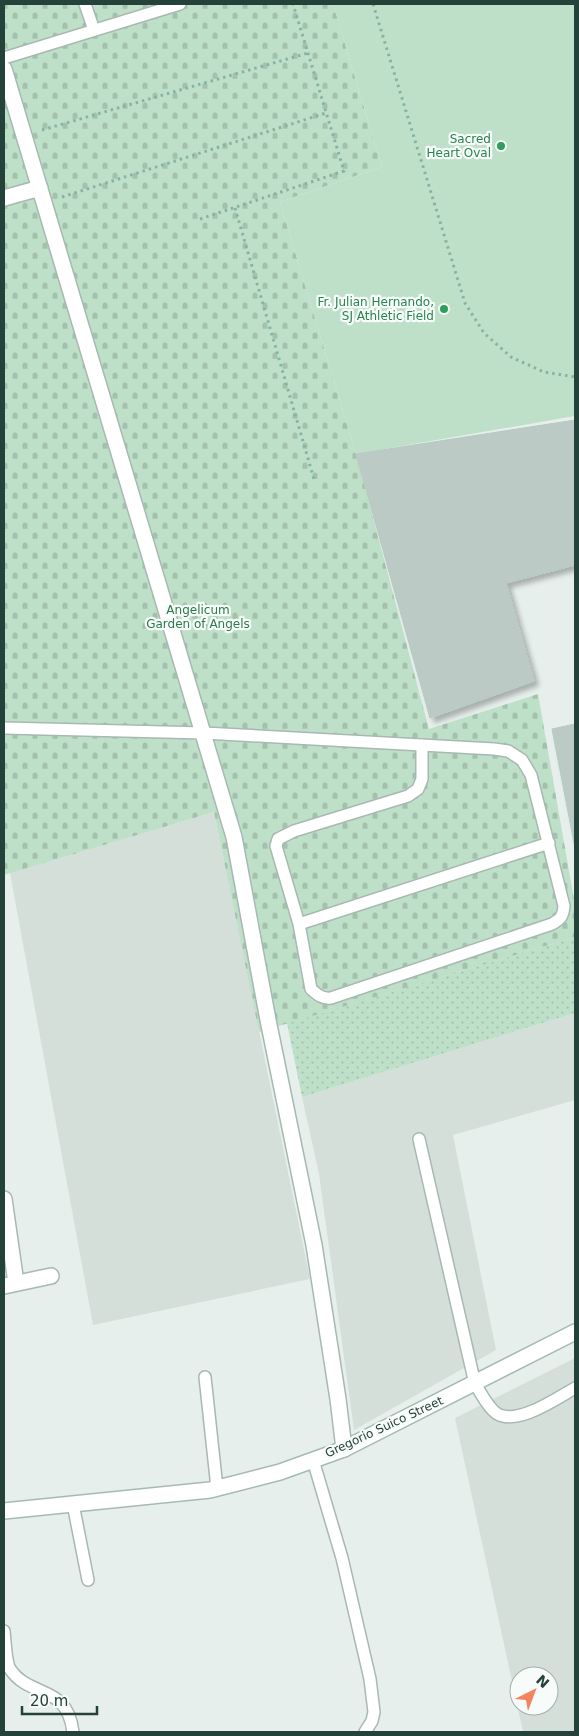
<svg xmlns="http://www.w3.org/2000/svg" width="579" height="1736" font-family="'DejaVu Sans',sans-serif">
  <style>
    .built { fill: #d4dfda; fill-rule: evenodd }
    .grass { fill: url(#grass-dots) }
    .cemetery { fill: url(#cemetery-stones) }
    .pitch { fill: #bfe0c8 }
    .building { fill: #bbcac4; stroke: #b8c9c2; filter: url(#shadow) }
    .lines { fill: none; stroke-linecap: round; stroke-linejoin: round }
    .lane-casing { stroke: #a8b8b2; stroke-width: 14 }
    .street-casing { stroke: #a8b8b2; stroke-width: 18 }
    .secondary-casing { stroke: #a4bbb3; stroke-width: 18 }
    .path { stroke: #86b3a5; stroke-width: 3; stroke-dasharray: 2.5 4; stroke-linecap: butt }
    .lane { stroke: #fff; stroke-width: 11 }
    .street { stroke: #fff; stroke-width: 15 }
    .secondary { stroke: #fff; stroke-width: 15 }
    .leisure-dot { fill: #2e9e5b; stroke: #f7fbf9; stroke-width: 2 }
    .labels { text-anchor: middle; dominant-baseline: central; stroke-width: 4.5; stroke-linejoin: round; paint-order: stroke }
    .leisure-label { font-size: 12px; fill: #27864d; stroke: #f7fbf9; text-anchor: end }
    .park-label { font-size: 12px; fill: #2d7a4b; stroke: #f7fbf9 }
    .street-label { font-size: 12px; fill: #24423a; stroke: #f7fbf9 }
  </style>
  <defs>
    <pattern id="grass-dots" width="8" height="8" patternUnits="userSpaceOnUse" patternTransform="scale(1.25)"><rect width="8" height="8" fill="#bfe0c8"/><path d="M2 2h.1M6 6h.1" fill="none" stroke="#a4c1ad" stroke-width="1.8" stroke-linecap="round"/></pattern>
    <pattern id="cemetery-stones" width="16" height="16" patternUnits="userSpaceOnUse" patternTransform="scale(1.25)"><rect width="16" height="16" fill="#bfe0c8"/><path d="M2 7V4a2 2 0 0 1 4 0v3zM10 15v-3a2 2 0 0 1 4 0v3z" fill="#a4c1ad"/></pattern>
    <filter id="shadow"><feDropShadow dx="4.5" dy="4.5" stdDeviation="2.5" flood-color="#0004"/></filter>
  </defs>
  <rect width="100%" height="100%" fill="#e6efeb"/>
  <!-- built -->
  <path class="built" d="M214,812L310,1279L93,1325L10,873Z
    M575,1013V1100L453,1135L496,1350L354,1430L319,1174L302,1097Z
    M575,1358V1732H523L455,1418ZM519,1676H549V1706H519Z"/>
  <!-- grass -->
  <path class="grass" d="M575,937V1013L302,1097L287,1023Z"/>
  <!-- cemetery -->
  <path class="cemetery" d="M4,4H333L382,167L280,202L356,454L429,729L538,694L575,905V937L259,1032L214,812L4,875Z"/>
  <!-- pitch -->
  <path class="pitch" d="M333,4H575V416L356,454L280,202L382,167Z"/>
  <!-- building -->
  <path class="building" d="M575,420V565L506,583L534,681L430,718L356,454Z
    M575,724V848L552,729Z"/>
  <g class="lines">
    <defs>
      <path id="lane" d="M85,4L94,30
        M4,58L180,4
        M4,728L204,733L494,749L508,751L522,760L531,775L564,906C563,916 561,919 552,924L331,998C322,999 318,995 311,989L299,924L276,846L278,839L294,831L408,796L418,789L422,779V745
        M299,924L549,843
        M419,1139L475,1384C481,1393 487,1406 496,1413C516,1427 557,1398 575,1388
        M205,1377L217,1488
        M313,1460L342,1558L370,1679L374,1712L372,1721L365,1732
        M73,1504L88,1580
        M4,1631C5,1640 6,1663 10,1669C30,1699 67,1683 73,1732"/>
      <path id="street" d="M4,69L234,837L268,1020L314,1245L338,1399L344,1449
        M4,198L40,188
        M4,1199L16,1283
        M4,1286L51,1276"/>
      <path id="secondary" d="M4,1511L210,1490L280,1472L344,1449L575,1332"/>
    </defs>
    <!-- lane casing -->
    <use href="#lane" class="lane-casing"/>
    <!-- street casing -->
    <use href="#street" class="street-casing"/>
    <!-- secondary casing -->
    <use href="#secondary" class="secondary-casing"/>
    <!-- path -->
    <path class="path" d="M373,4L465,303L484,333L511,357L544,372L575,377
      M42,130L308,53
      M62,197L326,113
      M235,208L314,479
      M200,219L344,171L293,4"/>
    <!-- lane -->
    <use href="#lane" class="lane"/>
    <!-- street -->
    <use href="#street" class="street"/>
    <!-- secondary -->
    <use href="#secondary" class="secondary"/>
  </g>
  <!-- markers -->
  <g class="leisure-dot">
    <circle cx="501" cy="146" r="5"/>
    <circle cx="444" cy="309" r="5"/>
  </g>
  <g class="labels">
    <!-- leisure labels -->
    <g class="leisure-label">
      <text x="491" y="139">Sacred<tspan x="491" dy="14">Heart Oval</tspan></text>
      <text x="434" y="302">Fr. Julian Hernando,<tspan x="434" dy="14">SJ Athletic Field</tspan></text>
    </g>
    <!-- park labels -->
    <g class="park-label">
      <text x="198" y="610">Angelicum<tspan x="198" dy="14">Garden of Angels</tspan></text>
    </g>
    <!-- street labels -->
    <g class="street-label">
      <text transform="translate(384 1427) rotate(-25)">Gregorio Suico Street</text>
    </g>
  </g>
  <!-- border -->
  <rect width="579" height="1736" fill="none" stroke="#24423a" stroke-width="10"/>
  <!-- north arrow -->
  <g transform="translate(534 1691) rotate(42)"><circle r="24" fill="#f7fbf9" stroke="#a3b1ad"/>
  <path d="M0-4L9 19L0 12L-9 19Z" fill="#f4845f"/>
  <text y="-8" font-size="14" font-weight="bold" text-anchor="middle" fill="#24423a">N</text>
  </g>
  <!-- scale -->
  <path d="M22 1706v8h75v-8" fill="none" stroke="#24423a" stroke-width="2.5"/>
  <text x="30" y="1706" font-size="15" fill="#24423a" stroke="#f7fbf9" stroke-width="4" paint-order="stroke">20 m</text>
</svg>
